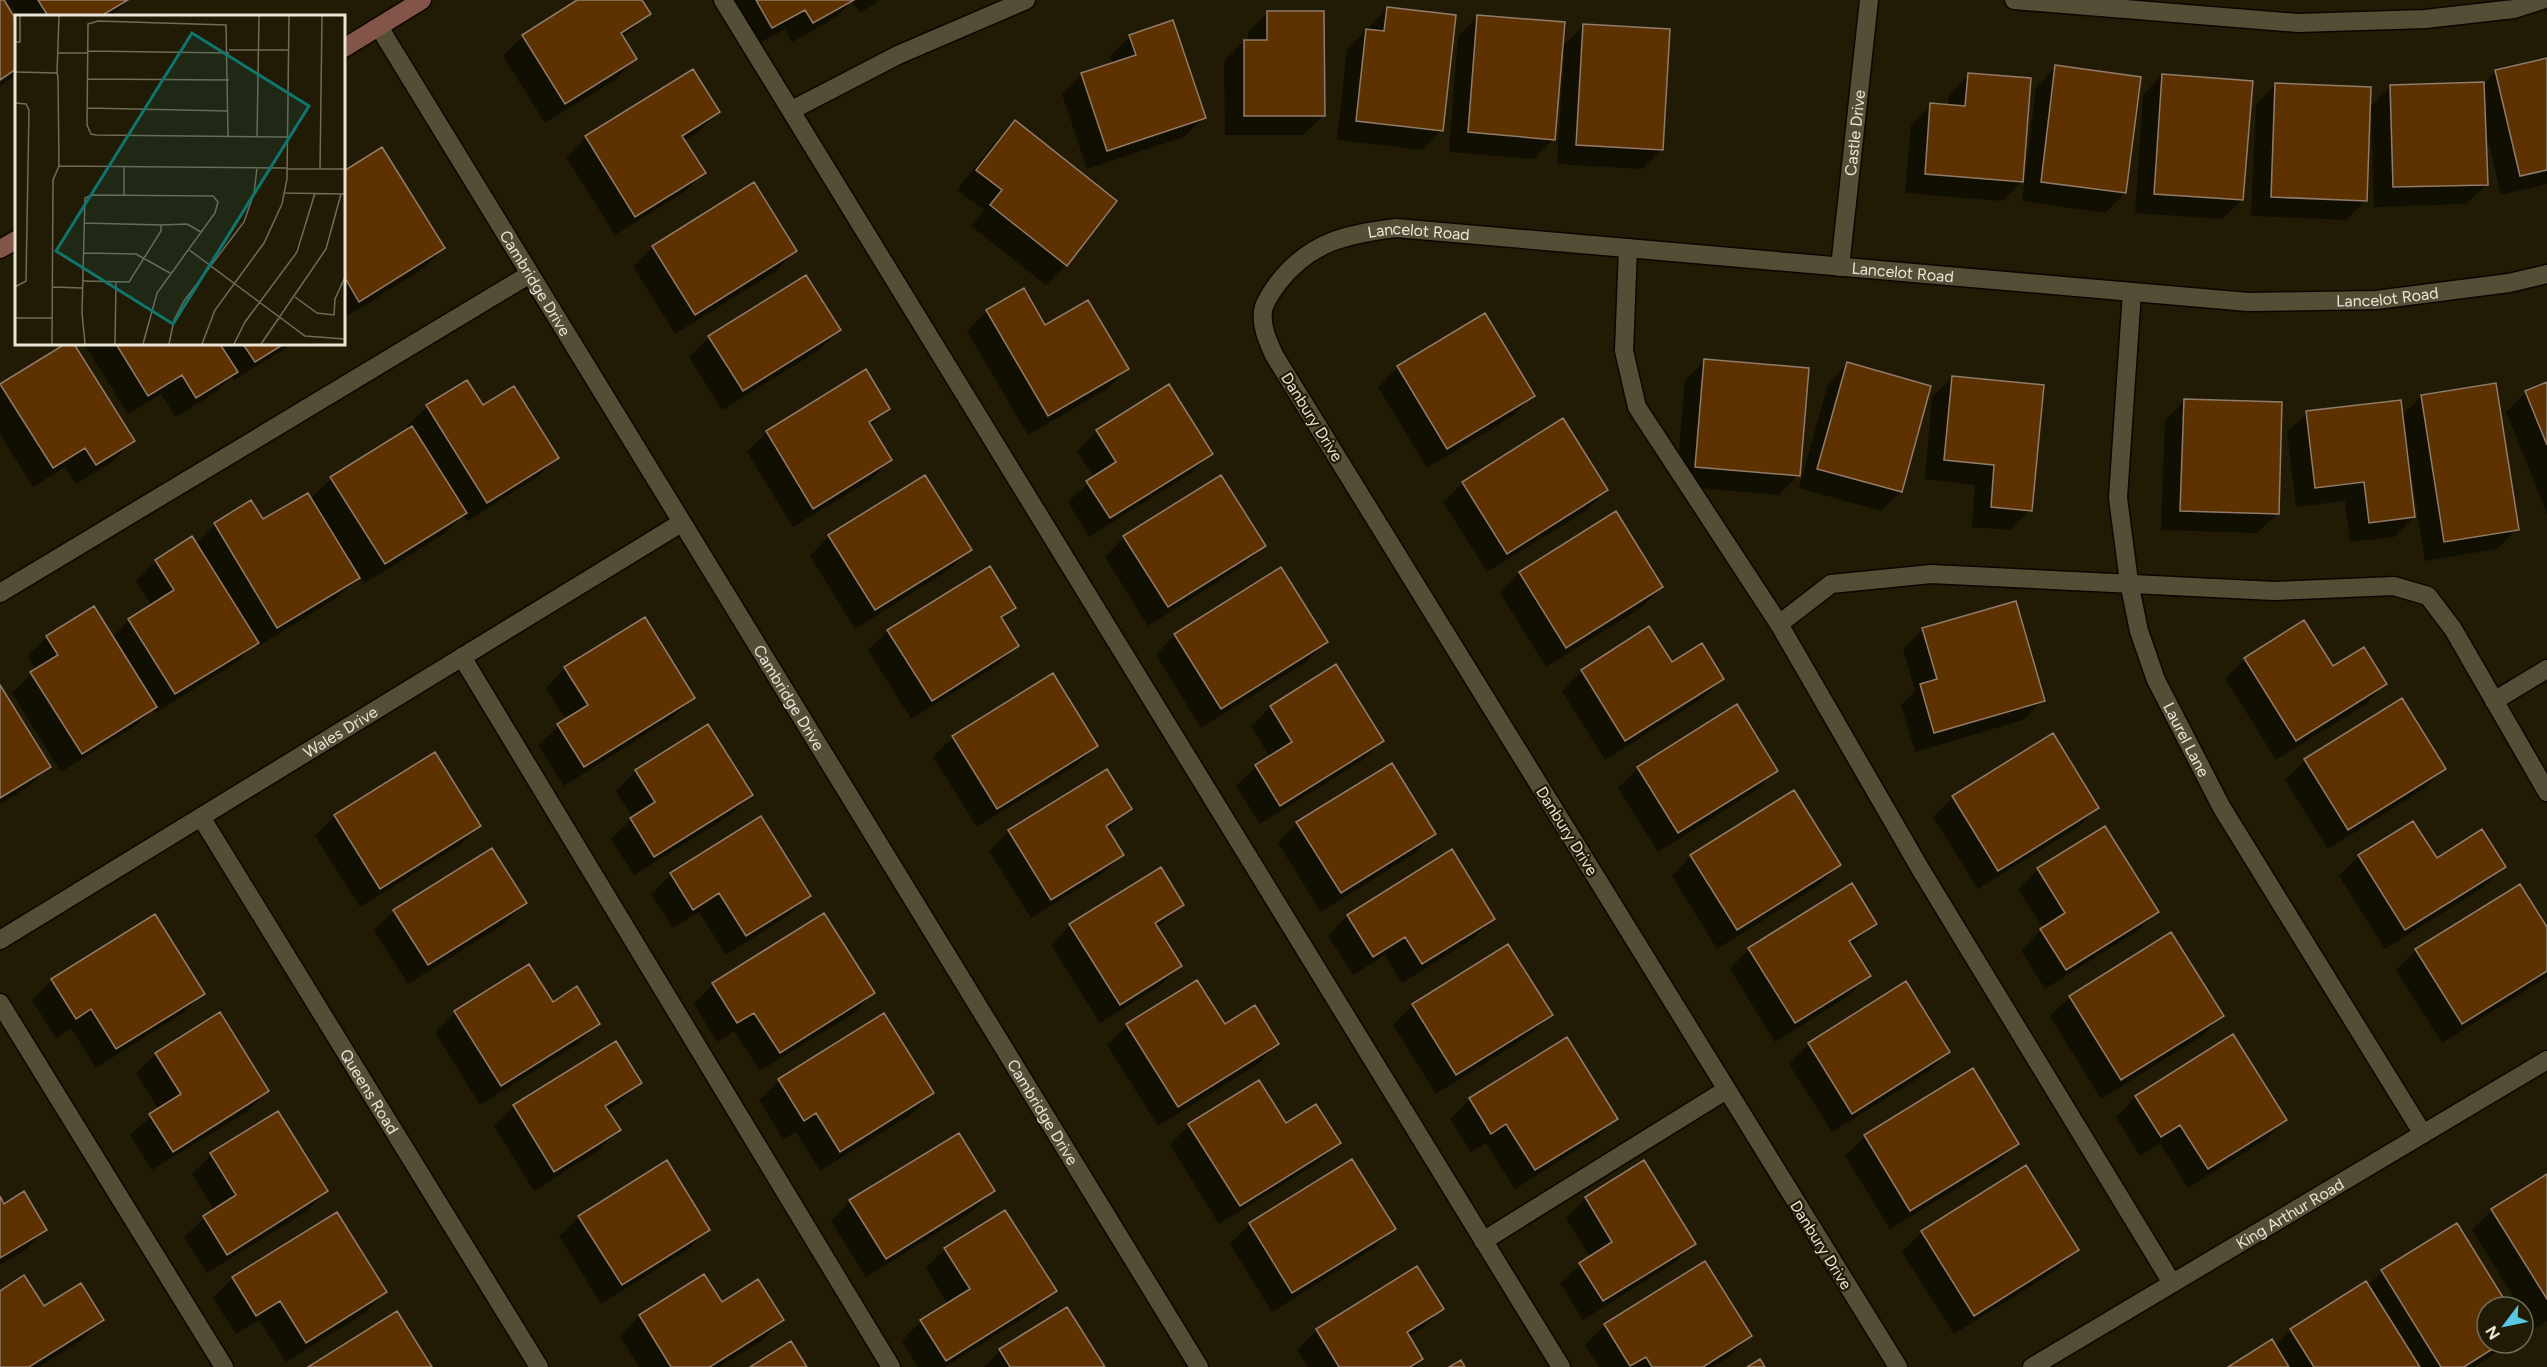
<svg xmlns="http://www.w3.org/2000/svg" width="2547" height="1367" font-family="Figtree,sans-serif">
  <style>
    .shadow { fill: #0007 }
    .building { fill: #5e3200; stroke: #917b6a; stroke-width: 1.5 }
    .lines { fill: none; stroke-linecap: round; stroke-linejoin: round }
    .lane-casing { stroke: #0b0600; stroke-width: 21 }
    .street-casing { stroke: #0b0600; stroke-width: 21 }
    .secondary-casing { stroke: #0b0600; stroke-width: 21 }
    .lane { stroke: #554e37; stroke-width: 18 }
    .street { stroke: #554e37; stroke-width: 18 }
    .secondary { stroke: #835549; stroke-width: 18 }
    .labels { text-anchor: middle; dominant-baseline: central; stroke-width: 4.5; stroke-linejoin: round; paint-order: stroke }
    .street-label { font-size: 16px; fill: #e9e5d7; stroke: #211b05 }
    .inset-road { fill: none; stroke: #716c59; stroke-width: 1.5 }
    .view { fill: #0f766e; fill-opacity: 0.15; stroke: #0f766e; stroke-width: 3 }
    .inset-edge { fill: none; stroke: #e9e5d7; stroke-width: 3 }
  </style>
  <rect width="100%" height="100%" fill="#211b05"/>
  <!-- shadow -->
  <path class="shadow" d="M0,0L16,23V75L0,86Z
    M6,0H130L111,16H17Z
    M580,0H640L649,14L622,38L635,59L616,79L545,123L503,56L523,36Z
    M726,0H880L860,13L852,1L835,18L792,42L785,29L752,47Z
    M1387,8L1441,130L1422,150L1337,140L1347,50Z
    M1268,12L1323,116L1303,135H1225L1224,61L1244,41H1248V32Z
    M1478,16L1561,48L1584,25L1662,149L1642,169L1557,164L1564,54H1561L1554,139L1534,159L1449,152L1458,36Z
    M1130,36L1204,117L1184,137L1087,169L1062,94L1082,74L1113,64L1110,56Z
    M2547,60V184L2501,195L2486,131V185L2466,204L2374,207L2371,106L2391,86L2484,84L2496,71Z
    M2056,67L2125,193L2105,213L2022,201L2036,87Z
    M1968,75L2022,182L2002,201L1905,193L1911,125L1931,105L1948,106L1949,95Z
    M2162,75L2242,200L2222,219L2135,213L2143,95Z
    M2275,85L2366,200L2346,220L2251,216L2256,105Z
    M718,112L698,132L684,141L704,173L684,192L615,235L566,157L586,137Z
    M1015,122L1115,201L1066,265L1046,285L971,226L984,210L957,190L995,142Z
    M381,149L443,248L424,268L344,318V172Z
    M653,247L795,251L776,271L675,334L633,266Z
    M1023,290L1045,327L1127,369L1107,389L1028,435L967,331L987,311Z
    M839,330L819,350L722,410L689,357L709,337Z
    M68,344H72L133,441L113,461L76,484L65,467L33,487L0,434V386Z
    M84,344H293L234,380L232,376L216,392L176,417L161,394L128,414Z
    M1705,360L1798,475L1779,495L1676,486L1685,380Z
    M1847,364L1929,387L1900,492L1881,511L1799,488L1828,384Z
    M1398,367L1533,395L1514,415L1427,468L1378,387Z
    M865,371L888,409L870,427L890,460L870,480L793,527L747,452L767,432Z
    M1952,378L2030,511L2010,530L1972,527L1975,485L1925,479L1932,397Z
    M467,382L483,407L557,458L537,477L467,521L463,515L445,533L365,583L360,576L338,597L257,647L255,644L237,662L155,713L153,709L135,726L61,772L12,693L36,670L27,656L47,637L112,638L129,620L152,606L136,581L156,561L195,544L215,524L263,521L310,499L331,479L409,430L407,426L427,407Z
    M2547,384V514L2506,412L2526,392Z
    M1169,386L1211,453L1191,473L1089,537L1068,502L1094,478L1077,451L1097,431Z
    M2422,396L2517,529L2497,549L2425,561L2412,479H2409L2414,517L2394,537L2350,542L2345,501L2296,507L2287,432L2307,413L2401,417Z
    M2185,400L2277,514L2257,533L2161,530L2165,420Z
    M1463,483L1606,490L1587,510L1487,572L1443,502Z
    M1615,513L1662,587L1642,607L1546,667L1500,593L1519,573Z
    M829,536L970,550L950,569L855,629L810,556Z
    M1124,537L1264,546L1244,565L1148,626L1105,557Z
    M1014,607L1001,620L1017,646L998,665L911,719L868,650L888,631Z
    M1923,629L2043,700L2023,720L1915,752L1901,705L1915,691L1903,649Z
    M1175,635L1326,642L1306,662L1201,728L1156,655Z
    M2245,659L2332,668L2385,684L2366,704L2276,760L2225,678Z
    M565,668L693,698L673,717L564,786L538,745L566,720L546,688Z
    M1582,671L1722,679L1703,698L1605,760L1562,691Z
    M0,688L49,766L29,786L0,804Z
    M1271,707L1382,740L1363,760L1260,824L1236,786L1256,767L1270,757L1251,726Z
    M2052,735L2098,807L2078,827L1978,889L1933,817L1953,797Z
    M953,737L1097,745L1077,765L977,827L933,757Z
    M2305,760L2444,769L2425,788L2328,849L2285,780Z
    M1638,768L1776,770L1757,790L1658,852L1618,788Z
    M636,771L751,795L731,815L634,875L611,839L633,818L616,791Z
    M1130,809L1107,831L1122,855L1102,874L1031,918L989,851L1009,831Z
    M335,816L479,825L460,845L360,907L315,836Z
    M1297,823L1434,833L1415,853L1321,912L1278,843Z
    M1451,851L1493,918L1474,938L1402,983L1385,955L1353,975L1328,936L1347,916Z
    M1691,856L1839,865L1819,885L1717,949L1672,876Z
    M2359,856L2436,860L2504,867L2484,887L2385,949L2339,876Z
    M2038,869L2157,912L2137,931L2045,989L2021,950L2043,928L2018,889Z
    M671,874L809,895L789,915L726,955L699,912L673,928L651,894Z
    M525,903L505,923L408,984L374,930L394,911Z
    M1182,904L1157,928L1180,966L1161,985L1100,1023L1051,945L1070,925Z
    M1875,923L1851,946L1869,975L1850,995L1775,1042L1730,969L1749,949Z
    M2547,930V977L2442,1043L2396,970L2416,950Z
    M1508,946L1551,1014L1531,1034L1436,1094L1393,1025L1413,1005Z
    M52,980L203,994L183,1013L96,1068L71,1028L56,1038L32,1000Z
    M713,984L873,993L854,1013L760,1071L734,1031L717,1042L694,1004Z
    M2070,997L2222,1016L2202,1036L2101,1099L2050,1016Z
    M552,1004L599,1023L579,1043L480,1105L435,1032L455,1012Z
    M884,1015L932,1093L913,1113L820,1171L796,1132L783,1139L759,1100L779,1081Z
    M1127,1025L1224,1026L1277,1044L1258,1064L1158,1126L1107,1045Z
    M1566,1039L1616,1119L1596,1138L1515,1189L1486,1143L1471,1152L1450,1119L1470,1099Z
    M615,1043L640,1083L620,1102L607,1111L619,1130L599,1150L534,1191L494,1126L514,1106Z
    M1809,1044L1948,1052L1928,1072L1832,1132L1789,1064Z
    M156,1054L267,1091L248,1111L152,1170L130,1135L159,1110L136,1073Z
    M1972,1071L2017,1144L1998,1163L1890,1229L1845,1156L1865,1136Z
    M2136,1097L2285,1120L2265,1140L2188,1188L2160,1143L2140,1156L2116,1117Z
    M1189,1125H1286L1339,1143L1319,1162L1219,1224L1170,1145Z
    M211,1155L326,1191L307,1211L207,1273L184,1237L214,1210L192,1174Z
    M1352,1161L1394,1228L1374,1248L1272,1312L1230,1244L1250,1224Z
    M1643,1162L1694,1243L1674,1263L1583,1320L1560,1283L1590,1257L1566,1218L1586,1198Z
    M2547,1176V1321L2534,1329L2523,1307H2520L2472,1230L2492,1210Z
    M993,1191L973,1211L866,1277L831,1221L850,1201Z
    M0,1199L4,1206L45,1229L26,1249L0,1265Z
    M579,1217L708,1229L689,1249L601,1304L559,1236Z
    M2456,1225L2507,1307H2487V1343H2508L2502,1349L2474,1367H2230L2275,1346L2291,1330L2367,1286L2382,1272Z
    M1922,1232L2077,1250L2058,1269L1954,1334L1902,1252Z
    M945,1249L1055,1291L1035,1311L945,1367H918L902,1341L921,1321L948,1305L926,1268Z
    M1416,1268L1442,1309L1422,1328L1408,1337L1421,1358L1413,1367H1308L1297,1350L1317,1330Z
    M704,1276L721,1304L782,1320L763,1340L719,1367H639L620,1336L639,1316Z
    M233,1278L385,1292L366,1312L286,1362L259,1320L236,1334L213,1298Z
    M0,1292L43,1308L103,1320L83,1339L39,1367H0Z
    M1605,1325L1750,1336L1730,1356L1712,1367H1599L1585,1345Z
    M1000,1351L1103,1367H984Z"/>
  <!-- building -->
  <path class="building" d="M0,0H4L16,20V69L0,80Z
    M38,0H128L101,16H48Z
    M577,0H642L651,14L621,33L637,59L565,104L522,35Z
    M756,0H854L813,23L805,10L772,28Z
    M1387,7L1456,15L1443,131L1356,121L1366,29L1384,31Z
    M1267,11H1324L1325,116H1244V40H1267Z
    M1477,15L1565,22L1555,140L1468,132Z
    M1173,20L1206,118L1107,151L1081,73L1136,55L1129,35Z
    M1583,24L1670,29L1663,150L1576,145Z
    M2547,58V170L2520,176L2495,70Z
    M2055,65L2141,77L2126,193L2041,182Z
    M693,69L720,112L682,136L706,173L635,217L585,136Z
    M1968,73L2031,78L2023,182L1925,174L1930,103L1965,106Z
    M2162,74L2253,81L2243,200L2154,194Z
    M2484,82L2488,185L2393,187L2390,85Z
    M2275,83L2371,87L2367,201L2271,197Z
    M1015,120L1117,201L1067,266L990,205L1002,190L976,170Z
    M382,147L445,248L359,302L344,276V171Z
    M754,182L797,251L695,315L652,246Z
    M806,275L841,330L743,391L708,336Z
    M1024,288L1045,325L1088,300L1129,369L1048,416L986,310Z
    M1485,313L1535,396L1447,449L1397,366Z
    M65,344H74L135,441L96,465L85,448L53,468L0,384Z
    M116,344H220L238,372L196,398L182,375L148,396Z
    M243,344H284L255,362Z
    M1704,359L1809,368L1800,476L1695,467Z
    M1847,362L1931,386L1902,492L1817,469Z
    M866,369L890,409L869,422L892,460L813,509L766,431Z
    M1952,376L2044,385L2032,511L1991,507L1994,465L1944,460Z
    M467,380L483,405L514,386L559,458L487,503L426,405Z
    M2547,382V445L2525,391Z
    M2496,383L2519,530L2444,542L2421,395Z
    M1169,384L1213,454L1110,518L1086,481L1116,462L1096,430Z
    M2184,399L2282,402L2279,514L2180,511Z
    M2401,400L2415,517L2369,523L2364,482L2315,488L2306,411Z
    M1563,418L1608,490L1507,554L1462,482Z
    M412,426L467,513L385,564L330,477Z
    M925,475L972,550L875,610L828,535Z
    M1221,475L1266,546L1168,607L1123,536Z
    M308,493L360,578L277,628L214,523L251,500L263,519Z
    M1616,511L1663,587L1566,648L1519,572Z
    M192,536L259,643L175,694L128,619L174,590L155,560Z
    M990,566L1016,608L1001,617L1019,646L932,701L887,630Z
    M1281,567L1328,642L1221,709L1174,634Z
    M2016,601L2045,701L1934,733L1920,684L1937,679L1922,628Z
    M94,606L157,707L82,754L30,672L58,655L46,636Z
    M645,617L695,698L584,767L557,724L588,705L564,667Z
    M2304,620L2333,666L2364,647L2387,684L2296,741L2244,658Z
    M1649,626L1672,662L1702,643L1724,679L1625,741L1581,670Z
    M1336,664L1384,741L1280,806L1255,765L1292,742L1270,706Z
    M1053,673L1098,746L997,809L952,736Z
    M0,685L51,767L0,798Z
    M2402,698L2446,769L2348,830L2304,759Z
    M1737,704L1778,771L1678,833L1637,767Z
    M708,724L753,795L654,857L630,818L655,802L635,770Z
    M2053,733L2099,808L1998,871L1952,796Z
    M435,752L481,826L380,889L334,815Z
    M1392,763L1436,834L1341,893L1296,822Z
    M1107,769L1132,809L1106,826L1124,855L1051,900L1008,830Z
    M1794,790L1841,865L1737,930L1690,855Z
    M761,816L811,896L746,936L719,893L693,910L670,873Z
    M2413,821L2437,858L2482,829L2506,867L2405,930L2358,855Z
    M2105,826L2159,912L2066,970L2040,929L2065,913L2037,868Z
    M492,848L527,903L428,965L393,910Z
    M1452,849L1495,919L1422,964L1405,937L1373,957L1347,915Z
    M1161,867L1184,905L1155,923L1182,966L1120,1005L1069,924Z
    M1852,883L1877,924L1849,941L1871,976L1795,1023L1748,948Z
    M2520,884L2547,927V971L2462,1024L2415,949Z
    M824,913L875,993L780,1053L754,1013L737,1023L712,983Z
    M155,914L205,994L116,1049L91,1009L76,1019L51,979Z
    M2171,932L2224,1016L2121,1080L2069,996Z
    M1508,944L1553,1015L1456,1075L1412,1004Z
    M529,964L553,1002L577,986L600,1024L501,1086L454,1011Z
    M1197,980L1225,1024L1255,1005L1279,1044L1178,1107L1126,1024Z
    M1906,981L1950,1052L1852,1114L1808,1043Z
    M220,1012L269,1091L173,1152L149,1114L181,1094L155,1053Z
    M884,1013L934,1093L840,1152L816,1113L804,1121L778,1079Z
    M2233,1034L2287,1120L2208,1169L2180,1125L2161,1137L2135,1096Z
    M1567,1037L1618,1119L1535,1170L1506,1124L1491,1134L1469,1098Z
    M616,1041L642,1083L605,1106L621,1130L554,1172L513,1105Z
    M1973,1068L2019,1144L1910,1211L1864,1135Z
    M1259,1080L1286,1123L1316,1104L1341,1143L1240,1206L1188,1124Z
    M278,1111L328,1191L227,1255L203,1216L236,1195L210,1153Z
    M959,1133L995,1191L886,1259L849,1200Z
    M1352,1159L1396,1229L1292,1293L1249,1223Z
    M667,1160L710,1230L622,1285L578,1216Z
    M1644,1160L1696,1244L1603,1301L1579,1263L1612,1242L1585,1197Z
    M2026,1165L2079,1250L1974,1316L1921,1231Z
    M2547,1174V1299L2491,1209Z
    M24,1191L47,1230L0,1258V1196L4,1204Z
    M1005,1210L1057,1291L946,1361L920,1320L970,1289L944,1248Z
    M337,1212L387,1292L306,1343L280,1301L256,1316L232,1277Z
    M2457,1223L2509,1307H2487V1343H2502L2464,1367H2441L2381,1270Z
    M1705,1261L1752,1336L1703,1367H1652L1646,1357L1630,1366L1604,1324Z
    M1417,1266L1444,1309L1407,1332L1423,1359L1410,1367H1339L1316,1329Z
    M704,1274L722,1302L758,1279L784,1320L710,1367H671L639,1315Z
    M24,1275L44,1306L81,1283L104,1320L29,1367H0V1291Z
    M2366,1281L2420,1367H2314L2290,1329Z
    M1067,1307L1105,1367H1010L999,1349Z
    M397,1311L432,1367H308Z
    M2272,1339L2289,1367H2228Z
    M791,1341L807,1367H750Z
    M1760,1359L1765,1367H1747Z
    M1461,1360L1465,1367H1449Z"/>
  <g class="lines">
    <defs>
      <path id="lane" d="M723,0L1561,1367
        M2014,0L2298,23L2425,19L2514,9L2542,0
        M792,110L898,55L1026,0
        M1628,248L1624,351L1637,407L1779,624
        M0,593L530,274
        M462,657L891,1367
        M2494,701L2547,669
        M0,1003L224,1367
        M1483,1241L1726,1090
        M2172,1283L1921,870L1779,624L1831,584L1931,574L2274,591L2394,586L2428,596L2453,629L2547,792"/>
      <g id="street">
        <path id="s1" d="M379,27L1199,1367"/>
        <path id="s2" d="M1840,267L1869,0"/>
        <path id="s3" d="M2132,292L2118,498L2129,582L2139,631L2156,680L2222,808L2423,1134"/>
        <path id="s4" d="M201,817L539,1367"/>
        <path id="s5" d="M0,940L681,523"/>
        <path id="s6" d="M1898,1367L1274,355C1268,341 1261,327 1263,311C1264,302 1273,290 1278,283C1310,242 1346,234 1396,228L2248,302L2376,300L2509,283L2547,274"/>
        <path id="s7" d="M2032,1367L2547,1060"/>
      </g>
      <path id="secondary" d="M344,48L422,0
        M0,249L16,240"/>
    </defs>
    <!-- lane casing -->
    <use href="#lane" class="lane-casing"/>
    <!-- street casing -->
    <use href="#street" class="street-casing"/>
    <!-- secondary casing -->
    <use href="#secondary" class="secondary-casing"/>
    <!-- lane -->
    <use href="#lane" class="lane"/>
    <!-- street -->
    <use href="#street" class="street"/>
    <!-- secondary -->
    <use href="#secondary" class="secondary"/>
  </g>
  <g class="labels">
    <!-- street labels -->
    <g class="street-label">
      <text stroke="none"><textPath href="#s2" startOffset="135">Castle Drive</textPath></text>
      <text stroke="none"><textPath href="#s6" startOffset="1424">Lancelot Road</textPath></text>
      <text stroke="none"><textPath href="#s6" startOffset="1910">Lancelot Road</textPath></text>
      <text stroke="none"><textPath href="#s1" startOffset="300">Cambridge Drive</textPath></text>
      <text stroke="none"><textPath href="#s6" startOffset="2396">Lancelot Road</textPath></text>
      <text transform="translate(1312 417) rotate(58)">Danbury Drive</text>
      <text stroke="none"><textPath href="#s1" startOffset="786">Cambridge Drive</textPath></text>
      <text stroke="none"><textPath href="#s5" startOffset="399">Wales Drive</textPath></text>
      <text stroke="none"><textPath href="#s3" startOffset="460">Laurel Lane</textPath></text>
      <text transform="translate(1567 831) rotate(58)">Danbury Drive</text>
      <text stroke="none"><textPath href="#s4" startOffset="322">Queens Road</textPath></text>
      <text stroke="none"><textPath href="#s1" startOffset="1272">Cambridge Drive</textPath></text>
      <text stroke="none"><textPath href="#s7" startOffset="300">King Arthur Road</textPath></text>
      <text transform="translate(1821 1245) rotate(58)">Danbury Drive</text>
    </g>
  </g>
  <!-- overview -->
  <g transform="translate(15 15)">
    <rect width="330" height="330" fill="#211b05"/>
    <path class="inset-road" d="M0,27H5V1M214,35H274M72,36L214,38M43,38H72M0,57L42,58L43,62L44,151L38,165L37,329M42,58L44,1M72,64L214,65M0,88L11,89L14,95L11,266L0,272M72,93L213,96M213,121L211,10L83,6L73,9L72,110L76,119L81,120L272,122M242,122L244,1M44,151L272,153M109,152V180M272,154H330M305,154L307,1M270,178L330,179M146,210L172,209L186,217M173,234L290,321L330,324M68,238L121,239L155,258M67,266L114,267L146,216V210L69,208M37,272L67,273M280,282L302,298L319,300L320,284L330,262M0,303H37M70,329L67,298L70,183L77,180L198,181L203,187L200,198L142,278L128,329M100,329L101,267M154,329L159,305L169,286L229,207L239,178L242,153M187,329L200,295L249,228L267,189L272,164L274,1M219,329L230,307L282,237L300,178M246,329L311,234L326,179"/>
    <path class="view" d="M177,18L294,91L158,309L41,236Z"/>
    <rect width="330" height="330" class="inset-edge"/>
  </g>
  <!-- north arrow -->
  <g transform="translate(2505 1325) rotate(238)"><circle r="28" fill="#211b05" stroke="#716c59" stroke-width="1.5"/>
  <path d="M0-4.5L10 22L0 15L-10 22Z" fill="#58c9e3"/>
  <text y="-9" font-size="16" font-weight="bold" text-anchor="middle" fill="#e9e5d7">N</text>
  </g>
</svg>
